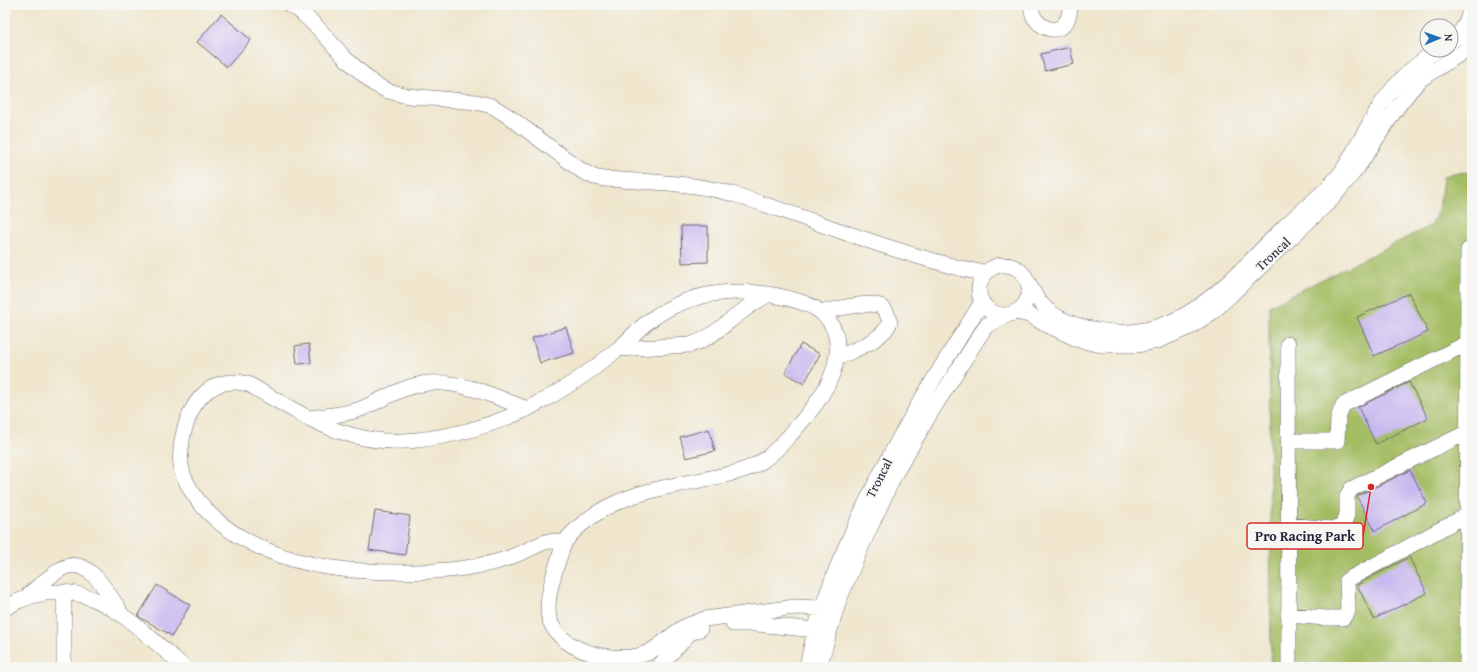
<svg xmlns="http://www.w3.org/2000/svg" width="1477" height="672" font-family="'Gentium Book Plus',serif">
  <style>
    .green { fill: #a4bd63; stroke: #63704f }
    .building { fill: #c8b7f0 }
    .lines { fill: none; stroke-linecap: round; stroke-linejoin: round }
    .minor-casing { stroke: #6a676e; stroke-width: 16 }
    .minor { stroke: #fff; stroke-width: 15 }
    .labels { text-anchor: middle; dominant-baseline: central; stroke-width: 4; stroke-linejoin: round; paint-order: stroke }
    .street-label { font-size: 13px; fill: #22223b; stroke: #f6f6f2 }
    .leader { fill: none; stroke: #d62828; stroke-width: 1.5 }
    .callout-dot { fill: #d62828; stroke: #f6f6f2; stroke-width: 1.5 }
    .callout { fill: #f6f6f2; stroke: #d62828; stroke-width: 1.5 }
    .callout-label { font-size: 14px; text-anchor: middle; font-weight: bold; fill: #22223b }
  </style>
  <rect width="100%" height="100%" fill="#f6f6f2"/>
  <filter id="ink" filterUnits="userSpaceOnUse"><feTurbulence type="fractalNoise" baseFrequency=".025" numOctaves="2"/><feDisplacementMap in="SourceGraphic" scale="8" xChannelSelector="R" yChannelSelector="G"/><feConvolveMatrix kernelMatrix="1 2 1 2 8 2 1 2 1" color-interpolation-filters="sRGB"/></filter>
  <filter id="wash" filterUnits="userSpaceOnUse"><feTurbulence type="fractalNoise" baseFrequency=".012" numOctaves="4" result="noise"/><feDisplacementMap in="SourceGraphic" scale="16" xChannelSelector="R" yChannelSelector="G"/><feGaussianBlur stdDeviation="0.9" result="paint"/><feColorMatrix in="noise" values="0 0 0 0 0 0 0 0 0 0 0 0 0 0 0 0 0 1.4 0 .05"/><feComposite in="paint" operator="in"/></filter>
  <g filter="url(#wash)">
    <rect width="100%" height="100%" fill="#efe6cd"/>
    <!-- green -->
    <path class="green" d="M1472,172V667H1271L1269,306L1432,225L1440,204L1443,177L1453,173Z"/>
    <g id="blocks">
      <!-- building -->
      <path class="building" d="M221,14L251,40L227,67L197,42Z
        M1070,47L1074,64L1045,71L1041,54Z
        M681,226H708V262L682,263Z
        M1409,293L1428,332L1374,356L1357,317Z
        M566,327L574,353L540,363L532,338Z
        M309,344L311,363L297,364L295,346Z
        M801,344L820,354L804,384L785,373Z
        M1409,382L1428,418L1376,444L1358,407Z
        M709,429L715,451L686,458L680,437Z
        M1410,470L1427,503L1375,531L1357,497V496Z
        M375,511L410,516L405,555L369,550Z
        M1409,557L1427,593L1374,619L1357,585Z
        M157,585L190,605L172,636L138,616Z"/>
    </g>
  </g>
  <g filter="url(#ink)">
    <use href="#blocks" fill-opacity="0" stroke="#6a676e" stroke-width="1"/>
    <g class="lines">
      <defs>
        <path id="minor" d="M290,5L301,12L319,29L345,58L374,84L388,91L408,96L476,102L492,106L508,116L582,171L594,177L604,179C649,182 695,182 739,196C802,216 863,241 927,259C947,264 966,272 986,272
          M1031,5C1032,9 1032,14 1034,17C1035,20 1038,22 1040,24C1058,37 1070,24 1070,5
          M1451,42C1462,32 1470,20 1470,5
          M979 290a25 25 0 1 1 50 0a25 25 0 1 1-50 0Z
          M1028,282C1031,287 1033,293 1037,298C1049,317 1075,326 1097,330C1180,345 1228,282 1281,230C1300,211 1323,195 1340,174C1353,155 1363,134 1375,114C1390,88 1413,65 1438,50
          M822,312C836,310 867,300 880,306C886,309 888,315 890,322C884,340 853,350 837,358
          M1016,312L1029,315L1045,324L1079,340L1101,345H1138L1158,341L1190,327L1214,311L1332,199L1358,167L1396,109L1410,91L1421,79L1463,52L1472,41
          M1288,344L1289,667
          M618,349L690,345C711,339 723,325 740,313C749,306 759,300 769,294
          M309,418C325,416 342,415 358,410C381,401 404,385 429,383C463,381 496,397 527,409
          M1288,441H1337L1338,418L1343,405L1468,343
          M1288,525L1331,529L1343,525L1347,515V496L1351,489L1468,432
          M564,543C559,542 554,541 549,541C539,543 528,551 518,554C507,559 493,563 481,565C454,571 427,572 400,572C353,572 307,568 264,549C232,535 202,514 186,481C179,469 180,454 182,440C189,405 208,374 248,384C305,416 348,448 417,440C454,436 493,425 527,409C559,393 591,372 618,349C629,340 638,329 649,321C693,288 747,286 798,301C825,309 839,325 837,354C834,385 811,411 791,434C782,444 772,455 761,462C744,472 725,475 706,479C662,488 616,494 581,525C573,532 565,539 562,549C556,568 543,602 550,621C562,653 618,665 647,653C660,647 670,636 682,628C689,624 697,622 705,619L795,607L822,608
          M64,592V667
          M29,594C39,586 50,575 63,568C88,555 107,592 119,609
          M5,608C81,563 130,621 184,667
          M1288,615L1326,618H1343L1348,611L1347,580L1467,515
          M733,624H757L815,630
          M658,667L690,633L700,629
          M807,667C811,647 815,627 822,608C845,541 878,475 913,414C935,376 959,339 982,302
          M819,667L839,600L863,543L895,474L933,409L980,335L986,326L1007,315
          M1467,667L1468,250"/>
      </defs>
      <!-- minor casing -->
      <use href="#minor" class="minor-casing"/>
      <!-- minor -->
      <use href="#minor" class="minor"/>
    </g>
  </g>
  <g class="labels">
    <!-- street labels -->
    <g class="street-label">
      <text transform="translate(1273 254) rotate(-43)">Troncal</text>
      <text transform="translate(879 478) rotate(-63)">Troncal</text>
    </g>
  </g>
  <!-- callouts -->
  <path class="leader" d="M1371 487L1363 536"/>
  <circle class="callout-dot" cx="1371" cy="487" r="4"/>
  <rect class="callout" x="1247" y="523" width="116" height="26" rx="4"/>
  <g class="callout-label">
    <text x="1305" y="541">Pro Racing Park</text>
  </g>
  <!-- margin -->
  <rect width="1477" height="672" fill="none" stroke="#f6f6f2" stroke-width="20"/>
  <!-- north arrow -->
  <g transform="translate(1439 38) rotate(88)"><circle r="19" fill="#f6f6f2" stroke="#a1a1a9"/>
  <path d="M0-3L7 15L0 10L-7 15Z" fill="#1f6fb2"/>
  <text y="-6" font-size="11" font-weight="bold" text-anchor="middle" fill="#22223b">N</text>
  </g>
</svg>
